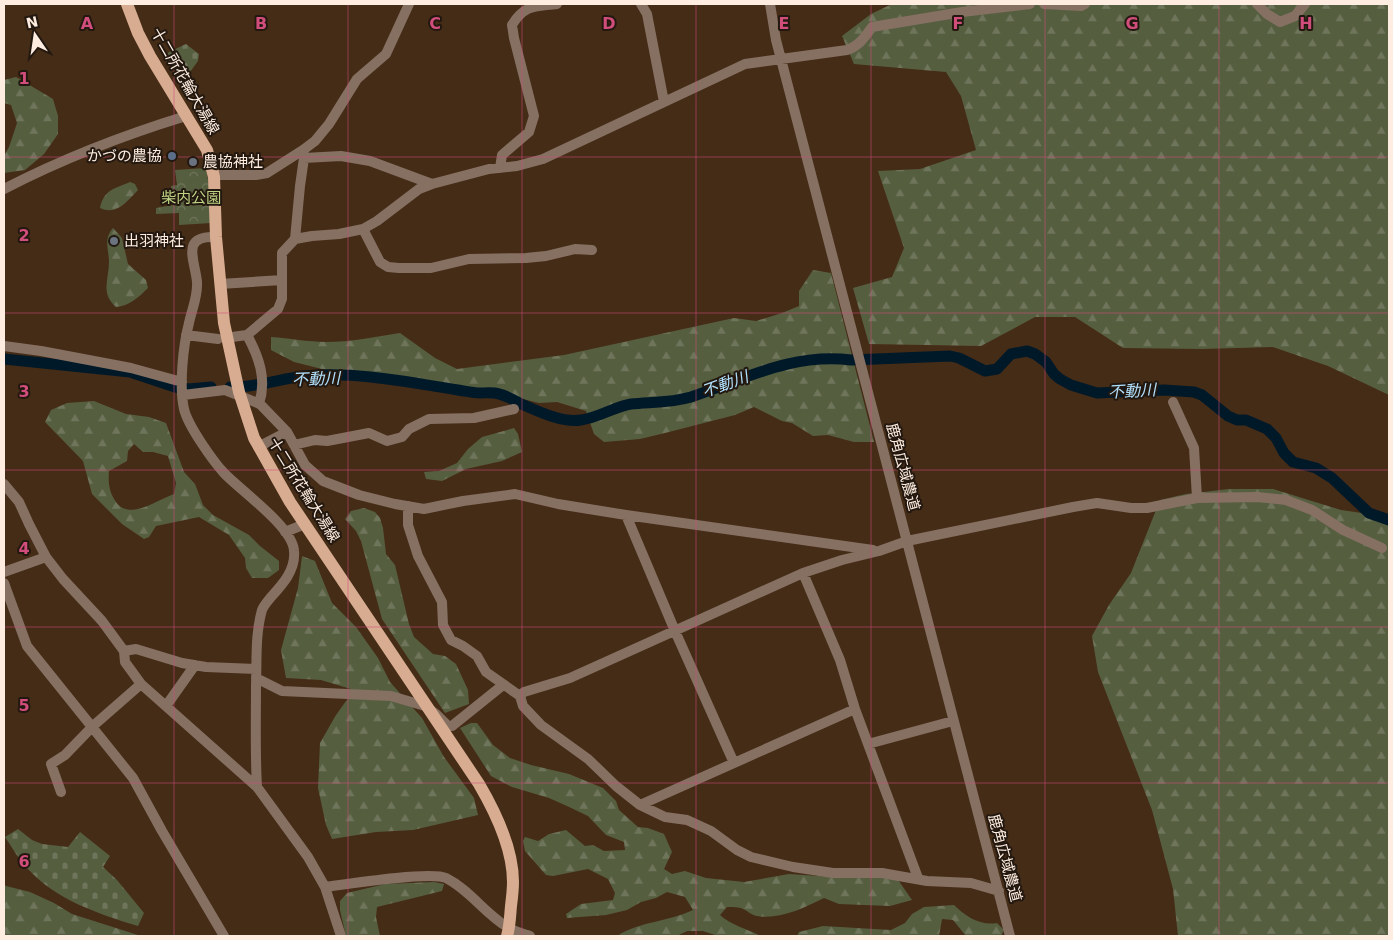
<svg xmlns="http://www.w3.org/2000/svg" width="1393" height="940" font-family="'DejaVu Sans','Noto Sans JP',sans-serif">
  <style>
    .forest { fill: url(#forest-firs); fill-rule: evenodd }
    .cemetery { fill: url(#cemetery-stones) }
    .park { fill: url(#park-crowns) }
    .lines { fill: none; stroke-linecap: round; stroke-linejoin: round }
    .river { stroke: #001929; stroke-width: 11 }
    .minor { stroke: #867062; stroke-width: 10 }
    .major { stroke: #d8ac90; stroke-width: 12 }
    .grid { fill: none; stroke: #d14d7c; stroke-width: 1; stroke-opacity: 0.55 }
    .service-dot { fill: #5c6f8a; stroke: #23180f; stroke-width: 2 }
    .worship-dot { fill: #6b7280; stroke: #23180f; stroke-width: 2 }
    .labels { text-anchor: middle; dominant-baseline: central; stroke-width: 4; stroke-linejoin: round; paint-order: stroke }
    .street-label { font-size: 15px; fill: #feede0; stroke: #23180f }
    .poi-label { font-size: 15px; fill: #feede0; stroke: #23180f; text-anchor: start }
    .park-label { font-size: 15px; fill: #bed384; stroke: #23180f }
    .water-label { font-size: 16px; font-style: italic; fill: #b1e0fd; stroke: #23180f }
    .grid-label { font-size: 16px; text-anchor: middle; font-weight: bold; fill: #d14d7c; stroke: #23180f; stroke-width: 4; stroke-linejoin: round; paint-order: stroke }
  </style>
  <defs>
    <pattern id="forest-firs" width="22" height="20" patternUnits="userSpaceOnUse" patternTransform="scale(1.25)"><rect width="22" height="20" fill="#565e40"/><path d="M5 1l3.5 6h-7zM16 11l3.5 6h-7z" fill="#6f755b"/></pattern>
    <pattern id="cemetery-stones" width="16" height="16" patternUnits="userSpaceOnUse" patternTransform="scale(1.25)"><rect width="16" height="16" fill="#565e40"/><path d="M2 7V4a2 2 0 0 1 4 0v3zM10 15v-3a2 2 0 0 1 4 0v3z" fill="#6f755b"/></pattern>
    <pattern id="park-crowns" width="20" height="18" patternUnits="userSpaceOnUse" patternTransform="scale(1.25)"><rect width="20" height="18" fill="#565e40"/><path d="M2 6a3 3 0 1 1 6 0M12 15a3 3 0 1 1 6 0" fill="none" stroke="#6f755b"/></pattern>
  </defs>
  <rect width="100%" height="100%" fill="#452c17"/>
  <!-- forest -->
  <path class="forest" d="M892,4H1389V395L1328,366L1273,347L1202,349L1123,348L1075,317H1035L981,346L869,344L853,288L892,277L904,248L878,171L920,169L976,150L961,96L946,72L854,64L842,36L871,14Z
    M16,77L53,99L58,116V134L44,154L25,170L4,173V156L9,147L17,123L11,105L4,103V80Z
    M130,182L135,184L138,190C127,201 117,216 100,208C104,189 115,189 130,182Z
    M113,228L122,238L128,264L146,280L148,288C139,297 129,306 116,307C100,293 109,280 109,262C109,249 103,240 113,228Z
    M813,270L831,273L874,442H854L828,435L813,436L792,423L782,421L754,407L735,415L665,433L640,439L604,442L594,434L586,411L557,402L539,403L503,394L322,369L294,362L271,350V337C289,338 308,342 326,342C351,342 375,337 400,333L435,358L457,369L564,355L734,318L756,321L782,313L799,306V291Z
    M94,401L126,414L149,417L166,423L184,472L195,484L203,505L213,515L249,535L260,546L279,561V570L268,578H252L246,568L245,558L229,535L199,517L156,526L149,537L144,539L122,524L92,494L83,461L45,422L51,410L67,403ZM134,444L143,452H153L168,456L176,483L174,494C157,500 129,521 116,502C109,492 108,483 109,471L127,461L128,451Z
    M514,428L518,434L522,452L502,461L466,469L442,481L426,479L424,472L439,471L457,463L468,449L482,437Z
    M1229,489H1273L1341,510L1389,517V936H1178L1173,889L1152,810L1098,672L1092,636L1109,605L1131,573L1160,500L1186,494Z
    M364,508L375,512L380,518L383,528L386,554L395,565L409,624L414,637L433,654L445,656L456,664L468,690L469,704L445,713L382,619L361,541L356,531L345,519L351,511Z
    M302,556L315,561L332,603L356,627L378,658L390,682L422,718L444,757L474,798L478,815L413,830L376,832L332,839L326,825L318,788L320,743L336,715L354,690L321,680L286,678L281,650L298,588Z
    M471,723H477L493,745L510,758L531,765L569,774L603,788L616,801L619,810L638,827L648,828L664,834L672,852L664,869L672,874L685,871L706,878L744,882L789,874L849,878L896,877L912,900L890,906L839,904L824,898C804,908 779,920 757,916C751,915 748,911 743,909C739,907 732,907 727,907L720,915C729,924 749,930 761,936H718L703,931H687L677,936H617C641,921 668,922 693,910L685,897L667,892L656,898L641,902L627,910L606,915L567,918L566,914L581,904L613,900L615,893L608,879L588,869L553,876L546,875L525,851L523,841L525,837L538,841L549,834L566,830L585,846L593,845L604,851L625,850L624,842L606,835L588,816L567,806L549,798L512,787L491,776L460,728Z
    M434,882L444,884L442,891L377,907L376,917L380,936H346L340,910V901L347,893L385,884Z
    M4,884L6,886L30,892L54,903L72,914L141,936H4Z
    M954,905C965,916 980,926 997,923L1004,930L1001,936H966L953,920L942,919L939,936H797L799,932L823,926L891,930L905,923L912,914L924,907Z"/>
  <!-- cemetery -->
  <path class="cemetery" d="M186,44L199,54L198,61L190,72L183,73L174,65L167,64L165,56L169,52Z
    M18,829L32,840L42,844L68,847L80,832L110,856L103,867L117,880L144,913L138,926C99,914 56,900 28,869C19,860 12,847 5,837Z"/>
  <!-- park -->
  <path class="park" d="M206,168L210,192L211,223L179,225V213L156,214V208L173,205L171,186L177,185L175,170Z"/>
  <g class="lines">
    <!-- river -->
    <path class="river" d="M4,359L130,372L175,387L189,389L211,387
      M230,387C255,388 279,379 304,376C355,371 408,382 458,390C465,391 473,393 480,393C486,393 493,392 499,394C509,396 517,403 526,406C542,413 564,423 581,420C598,418 616,406 631,404C651,402 671,403 691,397C745,379 791,353 851,360L950,356L959,358L985,371L997,369L1011,354L1027,351L1035,354L1046,362L1054,374L1060,379L1071,385L1097,393L1164,390L1194,392L1202,395L1228,416L1237,420H1246L1267,429L1276,438L1284,453L1293,462L1316,468L1332,478L1369,513L1389,520"/>
    <!-- minor -->
    <path class="minor" d="M641,4L647,14L664,102
      M770,4L776,40L1010,936
      M1044,4L1081,6L1085,4
      M1257,4L1267,14L1280,22L1295,16L1305,4
      M304,158L341,156L370,161L432,184
      M500,168L502,155L529,132L534,116L514,38L512,25C525,4 535,7 557,4
      M214,175H256L267,173L303,150L315,141L329,124L357,79L386,54L409,4
      M4,189C62,159 124,135 186,116
      M363,229L380,262L388,267L399,268H431L469,259L526,258L546,256L575,249L592,250
      M216,237C180,235 195,260 197,282C198,296 192,309 189,323C183,346 179,386 184,409C188,426 213,461 224,473C241,491 293,527 294,551C296,570 282,585 271,597C268,601 264,605 262,610C255,635 257,659 256,685C256,719 255,753 257,787
      M295,239L312,236L339,234L363,229L377,221L419,189L432,184L489,169L517,166L543,159L745,64L847,50C859,46 865,37 872,27L962,12L1030,4
      M220,284L282,280
      M186,335L218,339
      M247,335C259,357 267,379 259,404
      M232,337L247,335L278,309L282,299V253L295,239L300,186L304,158L303,150
      M4,346L41,351L131,368L182,382
      M183,395L225,390L260,404L287,432L305,465L323,481L359,495L395,504L424,509L463,501L515,494L558,504L626,515L873,550
      M1173,402L1194,448L1197,498
      M294,445L315,440L327,441L369,433L387,441L402,437L409,429L429,419L474,418L514,409
      M258,447L287,432
      M4,484L19,502L29,524L46,557L63,579L102,621L124,651L125,662L141,684L257,787L308,857L325,887L341,936
      M408,506V525L418,556L442,602L443,625L451,640L463,646L477,656L486,672L520,696L523,706L541,725L588,759L616,786L640,805L665,817L687,820L711,831L737,850L751,857L793,867L833,873H882L927,881L971,883L999,891
      M626,515L675,631L734,763
      M285,532L305,524
      M4,572L46,557
      M803,573L840,660L855,709L918,878
      M4,583L27,646L133,778L162,831L224,936
      M124,651L136,649L182,663L206,667L256,669
      M256,678L282,691L391,696L425,706L436,714L448,726H452L503,685
      M520,696L524,692L570,678L803,573L842,560L879,551L907,541L1073,507L1097,503L1131,508H1147L1197,498L1257,497L1286,500L1312,510L1343,530L1382,548
      M166,706L195,665
      M868,744L953,721
      M61,792L51,764L65,755L93,726L141,684
      M640,805L855,709
      M325,887C347,884 431,871 446,878C470,890 486,915 509,928C515,932 524,934 530,936"/>
    <!-- major -->
    <path class="major" d="M127,4L138,33L150,56L207,150L214,177L216,237L224,323L239,392L254,438L290,502L479,784C496,813 513,848 513,882C513,890 512,898 511,906C510,916 510,926 507,936"/>
  </g>
  <!-- grid -->
  <path class="grid" d="M174,4V936M348,4V936M522,4V936M696,4V936M871,4V936M1045,4V936M1219,4V936M4,157H1389M4,313H1389M4,470H1389M4,627H1389M4,783H1389"/>
  <!-- markers -->
  <circle class="service-dot" cx="172" cy="156" r="5"/>
  <g class="worship-dot">
    <circle cx="193" cy="162" r="5"/>
    <circle cx="114" cy="241" r="5"/>
  </g>
  <g class="labels">
    <!-- street labels -->
    <g class="street-label">
      <text transform="translate(185 81) rotate(60)">十二所花輪大湯線</text>
      <text transform="translate(903 467) rotate(75)">鹿角広域農道</text>
      <text transform="translate(304 490) rotate(58)">十二所花輪大湯線</text>
      <text transform="translate(1005 858) rotate(75)">鹿角広域農道</text>
    </g>
    <!-- poi labels -->
    <g class="poi-label">
      <text x="162" y="156" text-anchor="end">かづの農協</text>
      <text x="203" y="162">農協神社</text>
      <text x="124" y="241">出羽神社</text>
    </g>
    <!-- park labels -->
    <g class="park-label">
      <text x="191" y="198">柴内公園</text>
    </g>
    <!-- water labels -->
    <g class="water-label">
      <text transform="translate(316 379) rotate(-2)">不動川</text>
      <text transform="translate(725 384) rotate(-20)">不動川</text>
      <text transform="translate(1132 391) rotate(-3)">不動川</text>
    </g>
  </g>
  <g class="grid-label">
    <text x="87" y="29">A</text>
    <text x="261" y="29">B</text>
    <text x="435" y="29">C</text>
    <text x="609" y="29">D</text>
    <text x="784" y="29">E</text>
    <text x="958" y="29">F</text>
    <text x="1132" y="29">G</text>
    <text x="1306" y="29">H</text>
    <text x="24" y="84">1</text>
    <text x="24" y="241">2</text>
    <text x="24" y="397">3</text>
    <text x="24" y="554">4</text>
    <text x="24" y="711">5</text>
    <text x="24" y="867">6</text>
  </g>
  <!-- border -->
  <rect width="1393" height="940" fill="none" stroke="#feede0" stroke-width="10"/>
  <!-- north arrow -->
  <g transform="translate(35 35) rotate(347)" stroke="#23180f" stroke-width="4" paint-order="stroke">
  <path d="M0-4L9 19L0 12L-9 19Z" fill="#feede0"/>
  <text y="-8" font-size="14" font-weight="bold" text-anchor="middle" fill="#feede0">N</text>
  </g>
</svg>
